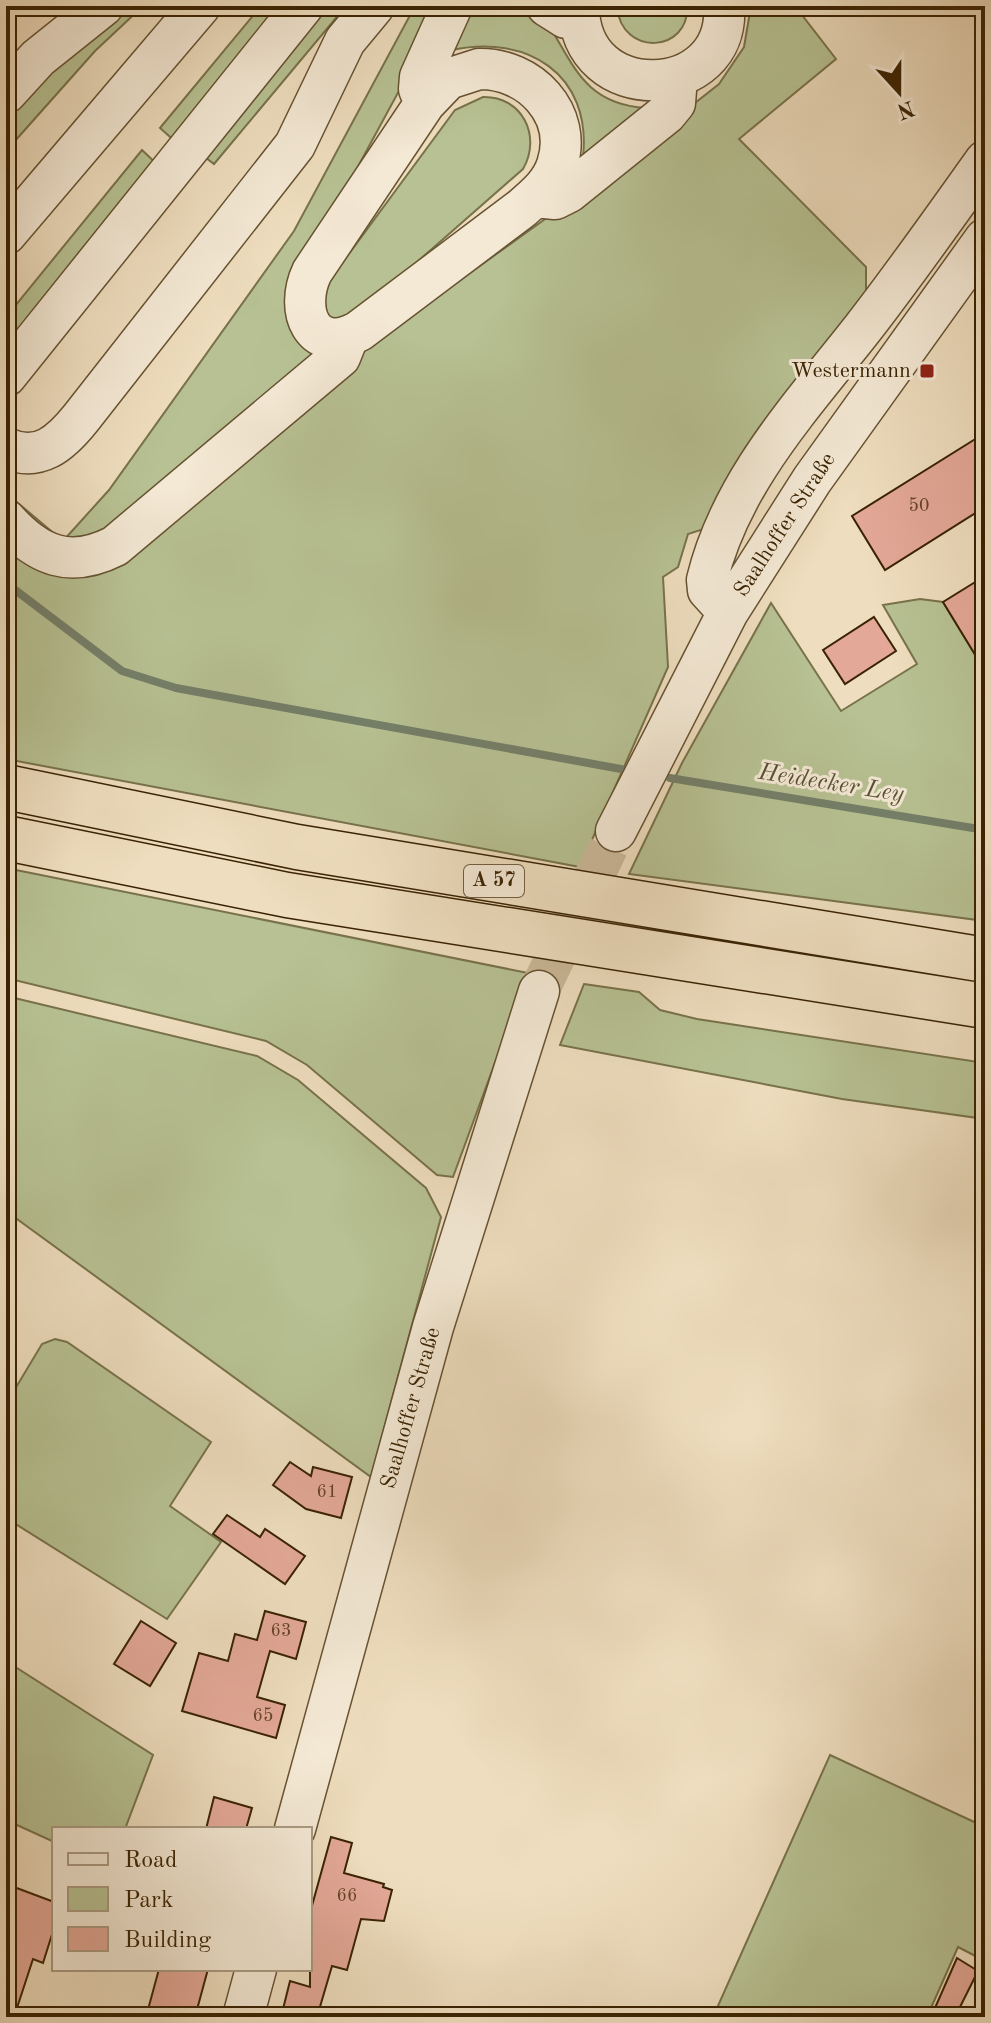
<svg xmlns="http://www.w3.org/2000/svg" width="991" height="2023" font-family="'Old Standard TT',serif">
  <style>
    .green { fill: #b7c193; stroke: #78724a; stroke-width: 2 }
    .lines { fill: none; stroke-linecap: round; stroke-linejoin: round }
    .stream { stroke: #747f69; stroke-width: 8 }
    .building { fill: #e3a897; stroke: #3a2302; stroke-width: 2 }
    .minor-tunnel { stroke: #cab898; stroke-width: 40; stroke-dasharray: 40 20; stroke-linecap: butt }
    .minor-casing { stroke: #675231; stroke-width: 43 }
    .highway-casing { stroke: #3a2302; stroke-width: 47 }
    .minor { stroke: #f4e9d5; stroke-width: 40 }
    .highway { stroke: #eeddbe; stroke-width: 44 }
    .poi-dot { fill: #8f2418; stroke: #f4e9d5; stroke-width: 3 }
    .labels { text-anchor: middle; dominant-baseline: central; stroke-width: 6; stroke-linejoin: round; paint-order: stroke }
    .number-label { font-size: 18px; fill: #644427 }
    .shield { fill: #f4e9d5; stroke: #725e41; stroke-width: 2 }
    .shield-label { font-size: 20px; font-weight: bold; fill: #3a2302 }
    .poi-label { font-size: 22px; fill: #3a2302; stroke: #f4e9d5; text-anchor: end }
    .street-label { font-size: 22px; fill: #3a2302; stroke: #f4e9d5 }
    .water-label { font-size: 24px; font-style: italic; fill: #575135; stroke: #f4e9d5 }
  </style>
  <rect width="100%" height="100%" fill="#eeddbe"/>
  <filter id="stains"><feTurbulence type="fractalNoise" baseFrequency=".0025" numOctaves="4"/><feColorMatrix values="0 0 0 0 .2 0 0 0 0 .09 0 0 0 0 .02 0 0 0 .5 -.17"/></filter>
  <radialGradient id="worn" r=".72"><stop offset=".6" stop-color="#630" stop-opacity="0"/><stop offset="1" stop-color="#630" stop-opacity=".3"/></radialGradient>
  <!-- green -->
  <path class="green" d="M118,6H143L95,51L6,151V106Z
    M261,6H291L178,144L160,128Z
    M314,6H346L214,164L196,150Z
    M415,6H445L297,279L322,352L185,479L73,550L6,506V493L63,541L109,490L294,231Z
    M460,6H535C572,51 574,103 646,108L583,157C592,74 527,34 452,50Z
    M687,6C690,52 622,58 617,7Z
    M751,6H795L836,59L739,139L866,267V292L707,528L688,534L678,567L663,577L668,667L580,867L6,759V532L62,566L573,199L719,84L744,47Z
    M483,97C522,96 542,136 523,169L351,320L328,322L323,289L455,110Z
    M142,150L160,167L6,358V317Z
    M920,599L943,602L985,671V921L629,874L682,763L771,603L841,711L917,664L883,605Z
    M6,868L528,973L453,1177L437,1175L307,1065L266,1041L6,978Z
    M584,984L639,992L660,1010L697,1019L985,1063V1119L842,1099L560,1045Z
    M6,996L257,1056L298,1080L426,1188L441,1217L371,1477L6,1211Z
    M55,1339L67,1342L211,1442L170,1506L221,1542L167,1619L6,1518V1404L42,1344Z
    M6,1661L153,1755L125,1829H54V1842L6,1820Z
    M830,1755L985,1827V1961L958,1947L927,2017H713Z"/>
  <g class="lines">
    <!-- stream -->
    <path class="stream" d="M6,583L122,671L176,688L621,769
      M670,778L985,830"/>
  </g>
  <!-- building -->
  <path class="building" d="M985,433V507L885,570L852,516Z
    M985,576V671L943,602Z
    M874,617L896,651L845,684L823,650Z
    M290,1462L311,1476L313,1467L352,1477L341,1518L306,1509L273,1485Z
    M227,1515L260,1537L265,1529L305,1556L285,1584L213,1534Z
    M265,1611L306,1622L296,1659L270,1651L257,1697L285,1705L276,1738L182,1711L199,1653L228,1661L235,1634L257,1640Z
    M141,1621L176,1643L150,1686L114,1664Z
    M214,1797L252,1808L246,1829H206Z
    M331,1837L352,1843L344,1873L384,1884L383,1887L392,1890L384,1921L361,1919L347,1970L332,1966L317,2017H310L283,2009L290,1981L310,1987V1913Z
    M6,1884L54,1902V1928L43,1963L33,1959L14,2017H6Z
    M957,1958L978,1971L955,2017H931Z
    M159,1969H208L195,2017H146Z"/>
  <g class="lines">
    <!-- minor-tunnel -->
    <path class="minor-tunnel" d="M539,991L616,831"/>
    <defs>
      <path id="minor" d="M547,6L566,18H579
        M579,6C578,108 731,102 724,6
        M479,69C529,68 574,113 557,165C551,184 536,196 521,209L359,331C312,357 294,310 312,272L425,103L448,79Z
        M6,93L38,58L103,6
        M425,103L419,89L420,77L452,6
        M536,197L555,199L569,192L666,114L675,103L677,77
        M6,234L200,6
        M6,376L303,6
        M6,448C39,463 61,443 81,418L295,145L345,41L374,6
        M6,520C38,556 70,569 115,546L340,357L348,337
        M728,612L708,590L707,580C731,481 802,406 863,328C905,274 945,217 985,161
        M616,831L728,612L812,480L985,239
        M295,1829L433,1327L539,991
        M243,2017L256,1969"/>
      <path id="highway" d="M6,787L297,847L985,960
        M6,838L287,895L985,1006"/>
    </defs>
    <!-- minor casing -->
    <use href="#minor" class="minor-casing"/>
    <!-- highway casing -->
    <use href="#highway" class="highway-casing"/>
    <!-- minor -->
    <use href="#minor" class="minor"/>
    <!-- highway -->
    <use href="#highway" class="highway"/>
  </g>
  <!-- markers -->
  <rect class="poi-dot" x="919" y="363" width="16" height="16" rx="4"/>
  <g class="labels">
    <!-- number labels -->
    <g class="number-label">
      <text x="919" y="506">50</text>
      <text x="327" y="1492">61</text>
      <text x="281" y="1631">63</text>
      <text x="263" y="1716">65</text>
      <text x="347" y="1896">66</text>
    </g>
    <!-- shield labels -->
    <rect class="shield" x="464" y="865" width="60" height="32" rx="6"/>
    <g class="shield-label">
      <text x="494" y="881">A 57</text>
    </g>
    <!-- poi labels -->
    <g class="poi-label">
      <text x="911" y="371">Westermann</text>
    </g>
    <!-- street labels -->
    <g class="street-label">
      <text transform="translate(785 525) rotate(-57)">Saalhoffer Straße</text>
      <text transform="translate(411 1408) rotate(-74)">Saalhoffer Straße</text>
    </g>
    <!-- water labels -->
    <g class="water-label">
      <text transform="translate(831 784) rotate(9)">Heidecker Ley</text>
    </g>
  </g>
  <!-- margin -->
  <rect width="991" height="2023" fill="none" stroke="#eeddbe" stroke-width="32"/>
  <rect x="8" y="8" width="975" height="2007" fill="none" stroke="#3a2302" stroke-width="4"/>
  <rect x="16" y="16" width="959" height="1991" fill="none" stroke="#3a2302" stroke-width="2"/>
  <!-- legend -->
  <rect x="52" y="1827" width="260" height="144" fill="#f4e9d5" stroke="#aa9a81" stroke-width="2"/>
  <rect x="68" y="1853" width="40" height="12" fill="#f4e9d5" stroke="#aa9a81" stroke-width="2"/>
  <text x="124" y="1867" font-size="24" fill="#3a2302">Road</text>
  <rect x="68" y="1887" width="40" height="24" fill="#b7c193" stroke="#aa9a81" stroke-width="2"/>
  <text x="124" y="1907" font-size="24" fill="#3a2302">Park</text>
  <rect x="68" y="1927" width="40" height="24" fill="#e3a897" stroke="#aa9a81" stroke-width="2"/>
  <text x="124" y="1947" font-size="24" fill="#3a2302">Building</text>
  <!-- north arrow -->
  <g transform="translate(899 92) rotate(159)" stroke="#f4e9d5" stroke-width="6" paint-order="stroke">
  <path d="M0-6L14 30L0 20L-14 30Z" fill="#3a2302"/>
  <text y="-12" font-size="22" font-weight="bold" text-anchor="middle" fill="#3a2302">N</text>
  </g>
  <rect width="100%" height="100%" filter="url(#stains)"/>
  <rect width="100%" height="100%" fill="url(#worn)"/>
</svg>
